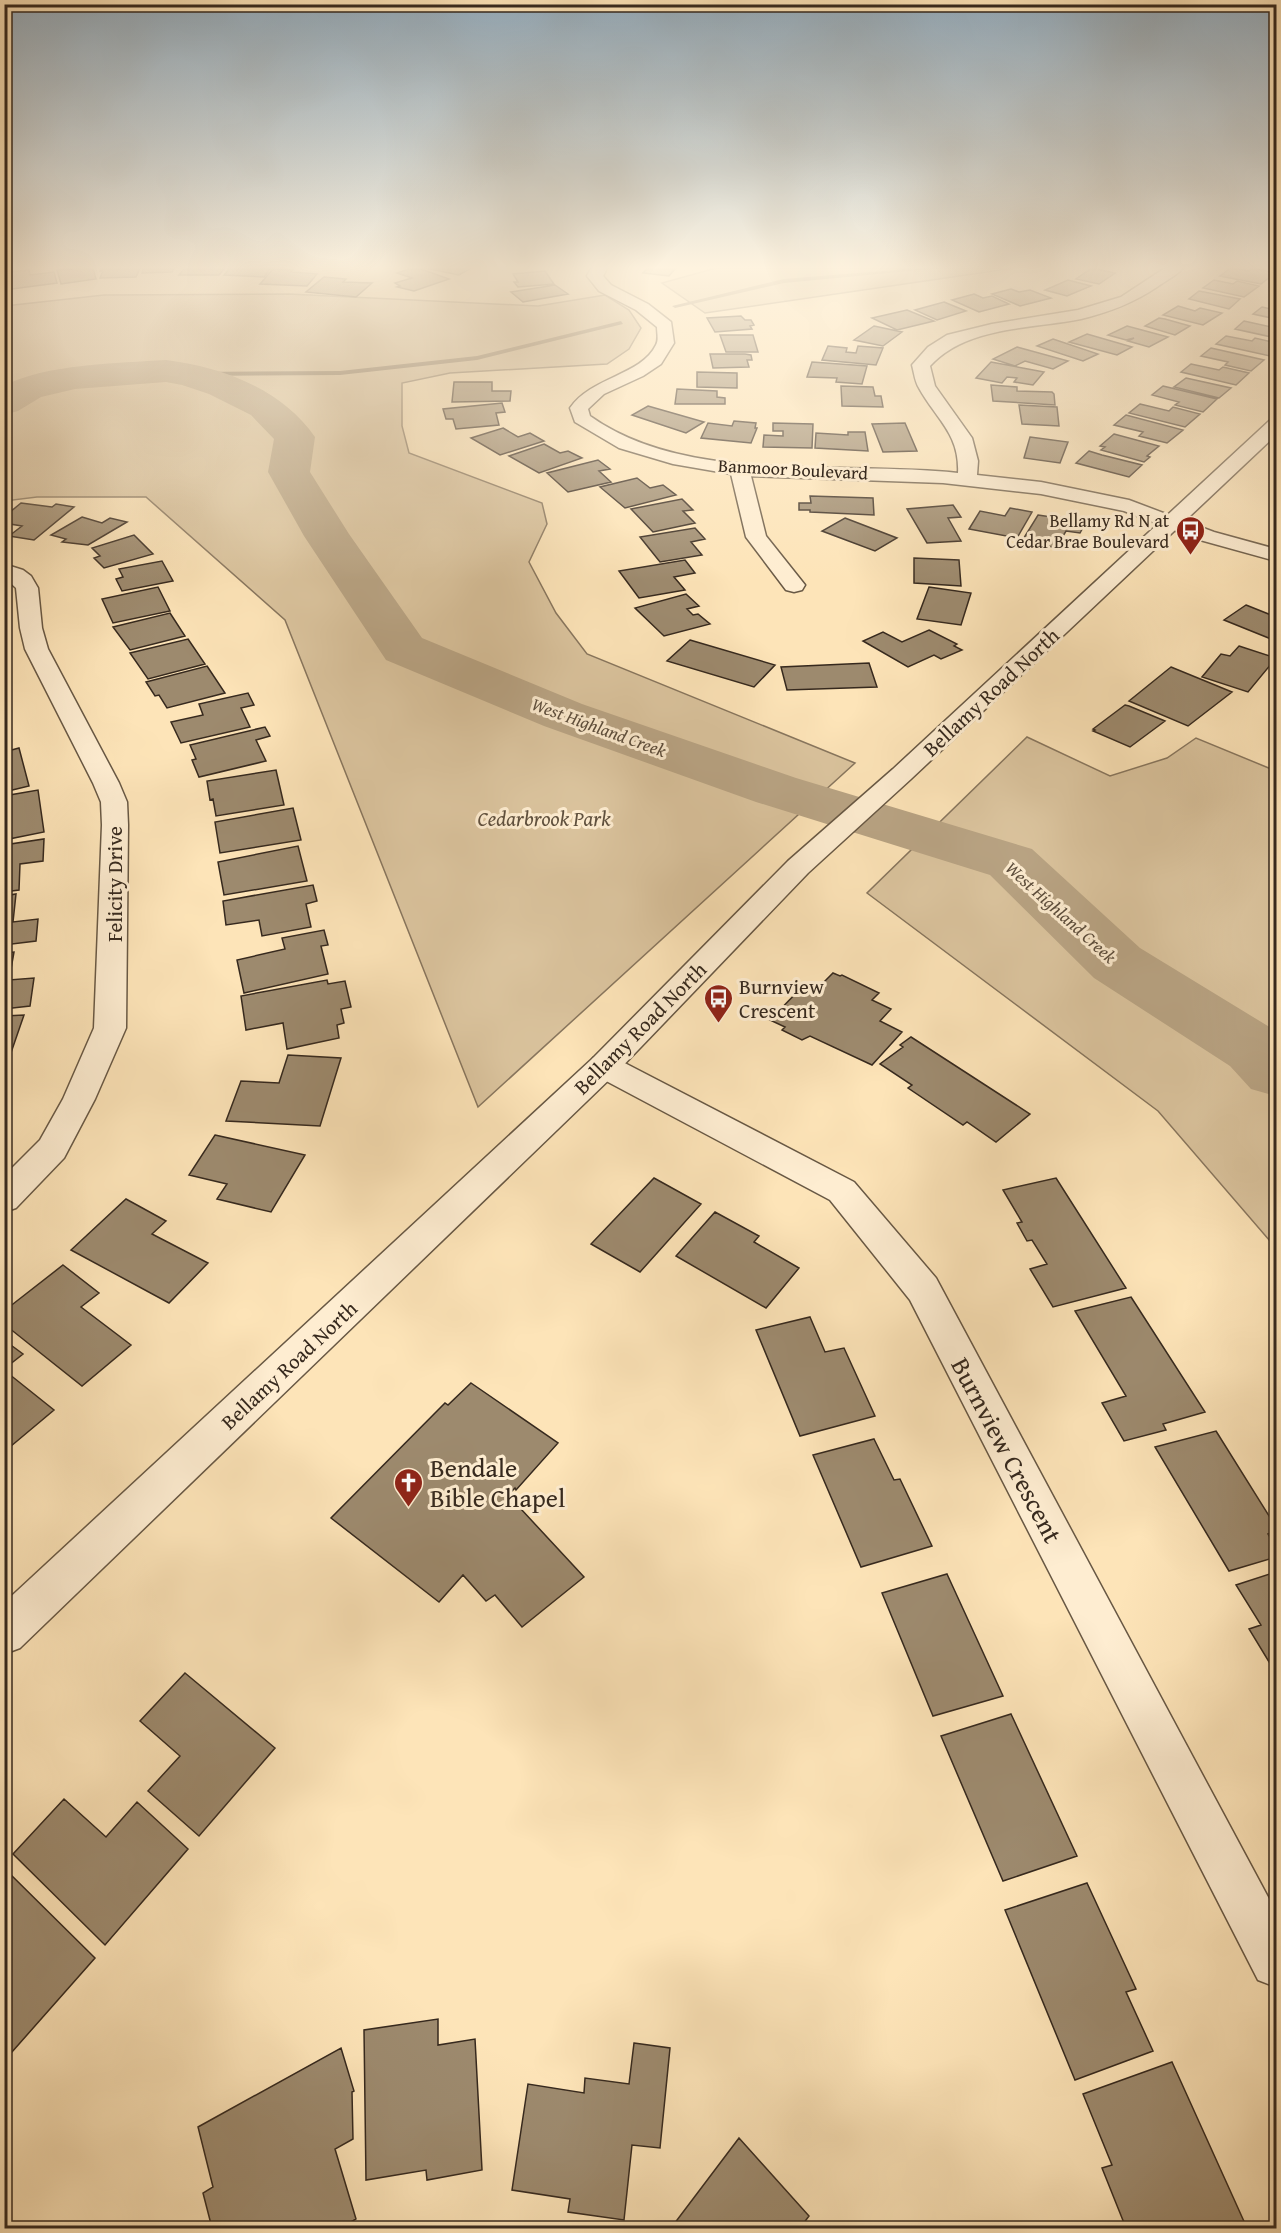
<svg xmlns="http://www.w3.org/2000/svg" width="1281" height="2233" font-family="'Gentium Book Plus',serif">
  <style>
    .green { fill: #dbc49e; stroke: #88765e; stroke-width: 1.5 }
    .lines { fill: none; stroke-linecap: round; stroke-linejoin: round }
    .stream { fill: #85735b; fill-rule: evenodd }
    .river { fill: #b9a484; fill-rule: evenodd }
    .building { fill: #9d8a6e; stroke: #36291e; stroke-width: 1.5 }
    .minor-casing { stroke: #685844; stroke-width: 3 }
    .tertiary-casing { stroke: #685844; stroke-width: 3 }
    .minor { fill: #feedd1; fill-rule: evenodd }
    .tertiary { fill: #feedd1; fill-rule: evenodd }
    .labels { text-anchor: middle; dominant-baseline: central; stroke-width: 6; stroke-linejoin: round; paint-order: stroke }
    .far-street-label { font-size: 18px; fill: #36291e; stroke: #feedd1 }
    .far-poi-label { font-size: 18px; fill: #36291e; stroke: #feedd1; text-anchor: end }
    .far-water-label { font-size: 18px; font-style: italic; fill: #5d4e3d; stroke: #feedd1 }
    .street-label { font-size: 21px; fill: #36291e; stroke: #feedd1 }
    .park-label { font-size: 21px; font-style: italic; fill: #5f503e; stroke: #feedd1 }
    .poi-label { font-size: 21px; fill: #36291e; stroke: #feedd1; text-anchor: start }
    .near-street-label { font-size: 26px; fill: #36291e; stroke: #feedd1 }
    .near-poi-label { font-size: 26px; fill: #36291e; stroke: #feedd1; text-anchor: start }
  </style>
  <rect width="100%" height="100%" fill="#fde4b8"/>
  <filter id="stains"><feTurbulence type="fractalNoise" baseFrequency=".00333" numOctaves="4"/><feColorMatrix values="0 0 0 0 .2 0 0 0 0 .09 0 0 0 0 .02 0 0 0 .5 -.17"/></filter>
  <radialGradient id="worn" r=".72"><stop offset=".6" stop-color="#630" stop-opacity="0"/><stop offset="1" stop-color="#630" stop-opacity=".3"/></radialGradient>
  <!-- green -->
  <path class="green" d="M716,268H1014L705,313L662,283Z
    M289,294L538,306L605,295L629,310L641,328L629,349L607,364L450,373L402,383V426L409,453L542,503L547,524L529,562L556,613L587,654L855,763L478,1107L285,620L146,497H37L5,501V306L104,295Z
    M1027,737L1110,776L1167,758L1196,738L1276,771V1248L1158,1111L867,893Z"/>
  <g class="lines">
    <!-- stream -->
    <path class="stream" d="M919,268H941L784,283L675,308L672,306L784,279Z
      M621,321L623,324L477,360L340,375L189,376L186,374L189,372L340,371L477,356Z"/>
    <!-- river -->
    <path class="river" d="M166,360C222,367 282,389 315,437L310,472L349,534L422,638L582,704L796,778L1032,849L1140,948L1276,1031V1096L1251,1089L1230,1066L1094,978L990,875L756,802L544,726L386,660L304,536L268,472L274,439L251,415L209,394L182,385L166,382L75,389L41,397L18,411L4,415V386C44,364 120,363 166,360Z"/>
  </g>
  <!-- building -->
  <path class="building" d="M93,268L96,279L61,284L57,270Z
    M101,268H140L136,277L100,278L103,271H100Z
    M144,268H174L172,272L142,273Z
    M185,268H225L219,275H179Z
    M230,268H271L264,277L224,275Z
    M412,268H418L449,279L414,291L397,287L400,286L395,283L412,278L397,273Z
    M425,268H471L459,275Z
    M648,268H676L669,276L643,273Z
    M1092,268L1115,273L1099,284L1076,279Z
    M1231,268L1249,271L1252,268L1275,273L1261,284L1220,276Z
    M273,269L293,270L291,272L317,274L307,286L260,284Z
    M29,270L30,275L54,272L57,283L12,289L8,272Z
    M545,271L554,284L518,287L514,282H518L513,274Z
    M324,277L346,279L343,282L372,283L356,297L306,292Z
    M1068,280L1091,286L1067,296L1045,290Z
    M1214,280L1233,284L1237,281L1259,286L1244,297L1203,288Z
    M555,285L568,294L523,302L511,292Z
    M1011,289L1019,292L1030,290L1051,298L1020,306L992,294Z
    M1199,291L1240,299L1229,309L1189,299Z
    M974,294L983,298L992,296L1009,304L979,312L952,300Z
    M944,302L966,311L937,320L915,310Z
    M1178,306L1195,311L1200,308L1222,313L1203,325L1163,315Z
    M1262,307L1276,310V319L1253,314Z
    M907,310L934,321L897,330L872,318Z
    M741,316L745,320H751L754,325L750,326L752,329L715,332L707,318Z
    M1159,318L1165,319L1190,326L1175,335L1145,326Z
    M1244,321L1271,327L1276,324V338L1235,329Z
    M874,326L902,332L883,346L854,340Z
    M1127,326L1168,337L1149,347L1128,341L1134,338L1126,340L1108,335Z
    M1087,334L1132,347L1117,355L1069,342Z
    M720,335H753L758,352H726Z
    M1226,336L1252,341L1255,338L1276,343V350L1270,356L1216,344Z
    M1053,339L1098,354L1083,361L1037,346Z
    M828,346L847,348L846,352L856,353L858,346L883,348L876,365L822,360Z
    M1017,347L1068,361L1053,369L1025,361L1015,366L993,359Z
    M1211,348L1264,360L1251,371L1225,365L1228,362L1201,356Z
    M710,354H745L751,355L752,360H747L749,367L713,368Z
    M812,362L867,366L862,384L836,382L837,378L807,377Z
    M991,362L1044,372L1033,385L1014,382L1017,378L1007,377L1002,383L976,378Z
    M1191,364L1219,370L1223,367L1249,373L1236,385L1181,372Z
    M697,372L737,373V388L697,387Z
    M1186,378L1231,388L1219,398L1174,387Z
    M454,382H492V391H511L510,401L452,402Z
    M991,385L1017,387V391L1052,392L1054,394L1055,405L993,401Z
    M841,386L873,387L875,396H881L883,407L842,406Z
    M1163,386L1217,399L1203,412L1175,405L1179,402L1152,395Z
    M677,389L717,391V397L725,398V404H675Z
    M502,403L505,412L496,413L499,425L456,429L453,419H446L443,409Z
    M1140,404L1169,411L1173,407L1200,414L1185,427L1129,413Z
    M1019,405L1057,407L1059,426L1022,424Z
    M648,406L704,422L686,433L632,415Z
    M1126,415L1183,430L1167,443L1139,436L1143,432L1114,425Z
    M734,421L756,423L755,428H757L751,443L701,438L708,423L732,426Z
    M773,423L813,424L812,448L763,447L764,435L783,436V431H773Z
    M905,423L917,451L883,452L872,424Z
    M503,428L518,437L530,433L544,441L500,455L471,438Z
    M848,432H865L868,451L815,448L816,433L848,435Z
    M1114,434L1159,446L1147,456L1150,457L1144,462L1101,450L1105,447L1100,446Z
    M1030,437L1068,442L1060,463L1024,458Z
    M544,444L560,453L568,451L582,458L539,473L509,456Z
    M1089,451L1102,455L1142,465L1129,477L1076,463Z
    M598,460L610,469L599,471L611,482L568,492L547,473Z
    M637,478L650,488L663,485L676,495L625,508L600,487Z
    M810,496L873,498L874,515L810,512V510H799V503H811Z
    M682,499L693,510L683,511L695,523L653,532L631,509Z
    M21,503L52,507L56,504L74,507L34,540L9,536L22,526L4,523V517Z
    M953,505L961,517L948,518L961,541L927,543L907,509Z
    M1010,508L1032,512L1017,538L969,529L980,511L1005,516Z
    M1038,515L1058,518L1059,517L1086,522L1080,533L1066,531L1056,548L1022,541Z
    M82,517L102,523L110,518L127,522L88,545L62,542L66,539L51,535Z
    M845,518L897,538L875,551L822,531Z
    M695,528L705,539L691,542L702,555L660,562L640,537Z
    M134,535L153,554L104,568L94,558L100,556L92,548Z
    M914,558L959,560L961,586L914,583Z
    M685,560L695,573L674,577L685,590L639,598L619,571Z
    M162,561L173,581L122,591L116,579L123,577L119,569Z
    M158,587L170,611L113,623L102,599Z
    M929,587L971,593L961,625L917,619Z
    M686,594L699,606L687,609L693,615L698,614L710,624L664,636L635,608Z
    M1246,605L1276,617V641L1224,620Z
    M170,613L185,636L130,650L113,627Z
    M929,630L957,644L954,646L962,650L941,659L934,655L908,667L863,641L883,632L902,642Z
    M188,639L205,664L148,679L130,653Z
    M690,640L775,665L754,687L667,661Z
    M1239,646L1276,658L1248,692L1202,677L1221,654L1230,656Z
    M869,663L877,687L787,690L781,667Z
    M207,666L225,693L167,708L159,695L155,696L146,682Z
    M1171,667L1232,692L1188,726L1129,701Z
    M248,693L254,705L241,708L250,727L181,743L171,722L203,715L199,704Z
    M1125,705L1129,706L1165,721L1130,747L1093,731L1095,730L1093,729Z
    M265,727L270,736L256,740L266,761L199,777L192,760L196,759L190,745Z
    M19,748L29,786L4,792V752Z
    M276,770L284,805L216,816L213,799L210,800L207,781Z
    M38,790L44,832L4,840V796Z
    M293,808L301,840L220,853L215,822Z
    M44,839L43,861L20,864L19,890L4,892V845Z
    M298,846L307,881L224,895L218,862Z
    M313,885L317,901L306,904L311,927L262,936L259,920L226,925L223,901Z
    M16,894L13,922L38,919L36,941L4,945V896Z
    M324,930L328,945L321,946L328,974L244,993L237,960L285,949L282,938Z
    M14,952L9,980L34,978L30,1006L4,1009V953Z
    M833,973L840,976L842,975L879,993L872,1000L891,1009L880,1021L902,1032L872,1065L810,1036L802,1040L782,1030L785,1027L770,1020L803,986L807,988L813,982L821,985Z
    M327,980L328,984L345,981L351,1007L341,1009L344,1023L337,1025L339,1038L287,1049L283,1023L246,1030L241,996Z
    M24,1015L4,1073V1016Z
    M911,1037L1030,1114L996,1142L967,1122L963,1125L908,1088L912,1085L880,1064L903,1047L900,1045Z
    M288,1055L341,1058L320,1126L226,1121L241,1081L279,1083Z
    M215,1135L305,1155L271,1212L217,1199L227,1184L189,1175Z
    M654,1178L701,1204L640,1272L591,1244Z
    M1056,1178L1126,1288L1053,1307L1030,1269L1047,1264L1032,1240L1027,1241L1017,1223L1022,1222L1003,1190Z
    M126,1199L166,1221L152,1234L208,1263L169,1303L71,1250Z
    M715,1212L759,1236L754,1242L799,1268L766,1308L676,1256Z
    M63,1265L99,1293L81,1307L131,1345L82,1386L4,1324V1311Z
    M1131,1297L1205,1412L1163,1424L1166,1430L1124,1441L1102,1403L1126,1396L1075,1311Z
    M810,1317L825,1352L844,1348L875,1416L800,1436L756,1330Z
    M4,1340L23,1354L4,1369Z
    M4,1370L54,1410L4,1452Z
    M471,1383L558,1443L516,1490L515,1488L508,1495L584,1577L522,1627L495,1595L486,1601L463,1575L439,1602L331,1518L445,1403L448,1405Z
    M1216,1431L1276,1527V1531L1268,1534L1276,1548V1557L1229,1571L1155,1447Z
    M874,1439L894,1480L900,1479L932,1546L861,1567L813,1455Z
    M1276,1572V1669L1274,1670L1249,1629L1261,1625L1236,1585Z
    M947,1574L1003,1696L933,1716L882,1593Z
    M185,1673L275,1748L199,1836L148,1791L180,1756L140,1721Z
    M1011,1714L1077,1856L1003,1881L941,1736Z
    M64,1799L106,1837L137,1802L188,1849L105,1945L13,1854Z
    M4,1868L95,1958L4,2061Z
    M1087,1883L1136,1989L1126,1992L1153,2051L1075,2080L1005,1910Z
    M438,2019V2045L475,2039L482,2170L427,2180L426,2170L366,2180L364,2030Z
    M634,2043L670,2048L660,2148L632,2145L624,2220L568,2212L570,2199L512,2190L528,2084L584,2093L585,2078L629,2084Z
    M341,2048L354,2091L352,2092L353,2139L335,2149L356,2219L341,2228H212L203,2193L213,2187L198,2127Z
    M1172,2062L1247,2228H1126L1102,2168L1112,2165L1083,2094Z
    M739,2138L809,2216L800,2228H671Z"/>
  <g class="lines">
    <defs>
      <path id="minor" d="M591,268H607L603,276L611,285L648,304L671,322L674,343L661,364L643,376L604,394L588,409L590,416C688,486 843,460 958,473C960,434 936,419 919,388C915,382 914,372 912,365L928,347L947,335L992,324L1078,310L1121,297L1165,268H1183C1176,276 1165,281 1157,287C1133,303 1110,312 1081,319C1031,329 966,326 930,366L935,386L972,438L978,461L977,475L1041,482L1129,500L1214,532L1276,549V561L1200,540L1124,511L1041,494L943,483L751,476L766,536L805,585L802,590L794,592L786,590L746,537L731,474L673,464L619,448L575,422L570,408C591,377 642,375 656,345C659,340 657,333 657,327L636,310L599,291L587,276Z
        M4,564L23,570L31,576L38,588L42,628L48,649L119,783L127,802L128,825L126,1028L95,1099L64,1158L16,1208L4,1212V1176L40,1140L63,1099L94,1028L102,825L101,802L93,783L25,649L20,628L16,588L4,577Z
        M604,1055L615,1058L854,1182L936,1278L1276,1912V1987L1258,1980L910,1300L830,1200L593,1074L588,1066L593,1058Z"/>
      <path id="tertiary" d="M1276,419V435L911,779L808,873L615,1074L20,1648L4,1654V1603L593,1058L788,861L893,769L1269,421Z"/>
    </defs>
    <!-- minor casing -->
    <use href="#minor" class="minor-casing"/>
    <!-- tertiary casing -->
    <use href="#tertiary" class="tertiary-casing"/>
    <!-- minor -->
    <use href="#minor" class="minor"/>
    <!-- tertiary -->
    <use href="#tertiary" class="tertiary"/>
  </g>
  <!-- sky -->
  <linearGradient id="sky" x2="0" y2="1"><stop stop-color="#95aec0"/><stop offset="0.46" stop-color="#fef3df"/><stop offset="1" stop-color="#fef3df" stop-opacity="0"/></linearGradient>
  <rect width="1281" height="581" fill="url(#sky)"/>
  <!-- icons -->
  <defs>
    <symbol id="bus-pin" viewBox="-11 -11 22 30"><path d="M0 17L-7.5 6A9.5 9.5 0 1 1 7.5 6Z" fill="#8f2418" stroke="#feedd1"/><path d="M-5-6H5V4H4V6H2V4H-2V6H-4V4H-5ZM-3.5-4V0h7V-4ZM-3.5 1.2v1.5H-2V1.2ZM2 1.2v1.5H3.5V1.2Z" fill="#fff"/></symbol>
    <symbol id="church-pin" viewBox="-11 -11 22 30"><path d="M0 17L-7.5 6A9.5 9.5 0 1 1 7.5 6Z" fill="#8f2418" stroke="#feedd1"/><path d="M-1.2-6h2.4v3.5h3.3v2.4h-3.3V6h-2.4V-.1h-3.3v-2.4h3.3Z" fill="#fff"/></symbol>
  </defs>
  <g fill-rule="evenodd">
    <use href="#bus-pin" x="1174" y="514" width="33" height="45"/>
    <use href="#bus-pin" x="702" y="982" width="33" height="45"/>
    <use href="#church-pin" x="392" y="1466" width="33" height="45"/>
  </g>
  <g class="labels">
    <!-- far-street labels -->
    <g class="far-street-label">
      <text transform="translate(793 469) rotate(3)">Banmoor Boulevard</text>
    </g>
    <!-- far-poi labels -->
    <g class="far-poi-label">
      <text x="1169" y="520">Bellamy Rd N at<tspan x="1169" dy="21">Cedar Brae Boulevard</tspan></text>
    </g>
    <!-- far-water labels -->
    <g class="far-water-label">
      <text transform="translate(599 727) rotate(20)">West Highland Creek</text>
      <text transform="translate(1061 912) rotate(42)">West Highland Creek</text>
    </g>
    <!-- street labels -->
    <g class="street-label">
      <text transform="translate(991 692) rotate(-43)">Bellamy Road North</text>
      <text transform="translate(114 884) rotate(-90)">Felicity Drive</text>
      <text transform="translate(640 1028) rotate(-45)">Bellamy Road North</text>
      <text transform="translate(289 1365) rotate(-43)">Bellamy Road North</text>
    </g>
    <!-- park labels -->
    <g class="park-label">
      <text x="544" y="818">Cedarbrook Park</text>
    </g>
    <!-- poi labels -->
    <g class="poi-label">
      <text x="739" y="986">Burnview<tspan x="739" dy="24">Crescent</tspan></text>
    </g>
    <!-- near-street labels -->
    <g class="near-street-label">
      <text transform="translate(1007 1450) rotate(62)">Burnview Crescent</text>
    </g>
    <!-- near-poi labels -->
    <g class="near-poi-label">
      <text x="430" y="1467">Bendale<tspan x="430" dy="30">Bible Chapel</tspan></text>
    </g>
  </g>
  <!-- margin -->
  <rect width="1281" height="2233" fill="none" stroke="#fde4b8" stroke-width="24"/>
  <rect x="6" y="6" width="1269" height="2221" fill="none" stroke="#36291e" stroke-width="3"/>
  <rect x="12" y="12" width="1257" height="2209" fill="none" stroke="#36291e" stroke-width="1.5"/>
  <rect width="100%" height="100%" filter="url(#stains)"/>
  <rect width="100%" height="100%" fill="url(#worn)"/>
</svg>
